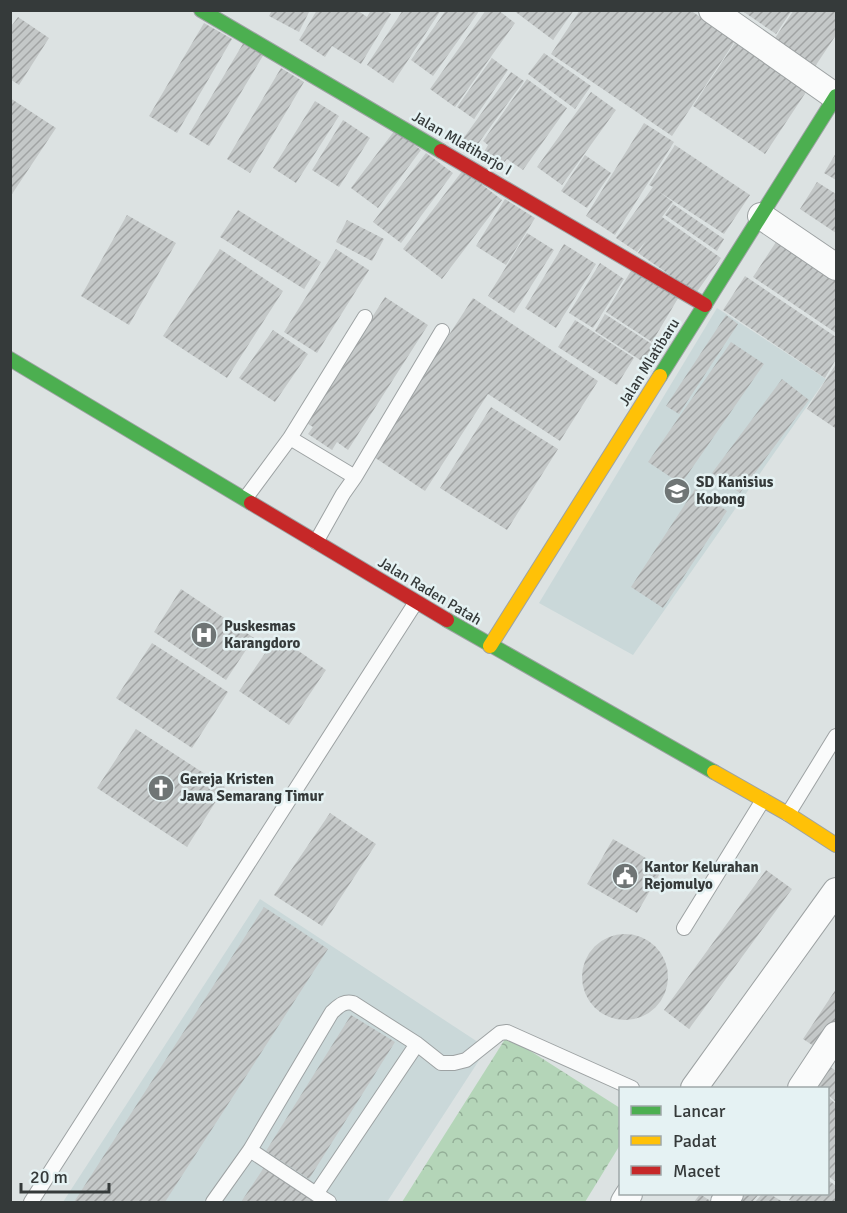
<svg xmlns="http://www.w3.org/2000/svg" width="847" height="1213" font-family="Signika,sans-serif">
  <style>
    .built { fill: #cad8d9 }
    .park { fill: url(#park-crowns) }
    .building { fill: url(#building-hatch) }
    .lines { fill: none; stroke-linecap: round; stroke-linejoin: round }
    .lane-casing { stroke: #9da2a3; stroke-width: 16 }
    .street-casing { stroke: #9da2a3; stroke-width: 28 }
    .fast-casing { stroke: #9da2a3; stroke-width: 16 }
    .slow-casing { stroke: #9da2a3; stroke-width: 16 }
    .jam-casing { stroke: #9da2a3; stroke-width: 16 }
    .lane { stroke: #fafbfb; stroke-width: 14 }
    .street { stroke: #fafbfb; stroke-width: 26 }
    .fast { stroke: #4caf50; stroke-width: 14 }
    .slow { stroke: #ffc107; stroke-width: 14 }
    .jam { stroke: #c62828; stroke-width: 14 }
    .labels { text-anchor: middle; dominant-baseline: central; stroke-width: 5; stroke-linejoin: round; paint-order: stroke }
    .street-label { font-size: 15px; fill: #353a3a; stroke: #e5f2f3 }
    .poi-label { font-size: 15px; font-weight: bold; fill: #353a3a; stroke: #e5f2f3; text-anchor: start }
  </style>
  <defs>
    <pattern id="park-crowns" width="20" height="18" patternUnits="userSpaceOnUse" patternTransform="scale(1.5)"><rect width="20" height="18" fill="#b4d5b8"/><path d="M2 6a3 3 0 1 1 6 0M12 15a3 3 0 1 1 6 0" fill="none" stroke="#93ae97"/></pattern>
    <pattern id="building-hatch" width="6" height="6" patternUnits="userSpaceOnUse" patternTransform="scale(1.5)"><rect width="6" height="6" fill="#c4c8c8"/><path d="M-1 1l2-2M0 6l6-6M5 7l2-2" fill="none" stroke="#a0a3a3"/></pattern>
  </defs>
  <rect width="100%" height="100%" fill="#dce2e2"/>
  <!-- built -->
  <path class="built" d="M717,308L826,379L633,655L539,603Z
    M260,899L487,1048L387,1202H63Z"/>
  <!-- park -->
  <path class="park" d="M507,1036L620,1108V1145L585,1202H402Z"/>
  <!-- building -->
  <path class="building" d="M272,10H310L299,32L269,16Z
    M317,10H357L367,17L371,10H385L391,14L361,64L332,46L325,57L299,40Z
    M403,10H441L393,83L367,65Z
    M446,10H480L433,76L411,60Z
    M486,10H498L515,23L455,107L430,89Z
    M513,10H574L553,40Z
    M580,10H690L735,41L672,136L551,54Z
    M741,10H792L776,34Z
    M794,10H836V35L814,68L773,41Z
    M18,17L49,38L19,85L10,79V28Z
    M204,23L232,39L177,133L149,116Z
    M738,38L810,86L765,154L693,106Z
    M244,42L264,54L209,146L189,134Z
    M544,53L591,86L575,109L528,74Z
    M492,58L508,70L474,119L457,107Z
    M281,68L304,82L250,173L227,159Z
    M511,72L524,81L472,152L460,143Z
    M527,79L567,108L523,170L507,159L502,165L484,152L488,145L483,141Z
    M591,92L616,110L562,185L537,167Z
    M10,98L56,128L10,197Z
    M315,101L339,116L296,183L273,168Z
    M343,120L370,138L339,187L312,170Z
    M644,123L674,142L615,235L586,216Z
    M395,130L421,150L378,208L351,188Z
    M675,145L750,195L724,234L658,191L673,202L662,217L721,258L696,293L638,253L646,241L637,252L616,238L653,187L649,185Z
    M426,153L453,173L401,243L373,222Z
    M836,153V180L824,173Z
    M585,155L611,173L587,208L561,191Z
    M463,170L502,200L442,279L403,249Z
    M817,182L836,194V233L800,209Z
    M505,199L535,218L506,265L476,246Z
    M673,204L724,239L717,251L665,215Z
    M238,210L321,262L304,289L220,237Z
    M127,215L176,243L129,325L81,296Z
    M347,220L384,239L372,261L336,242Z
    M527,233L554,250L514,313L488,296Z
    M778,239L836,278V333L753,277Z
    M564,244L596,264L556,328L525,308Z
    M220,249L283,291L227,378L163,336Z
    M336,249L369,270L317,353L284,332Z
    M600,263L624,279L593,328L569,313Z
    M634,266L680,295L652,342L606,312Z
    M745,276L836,337V359L825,378L723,310Z
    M385,297L428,325L348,450L337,442L332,450L308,434L313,427L305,422Z
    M473,298L598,381L560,441L488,394L425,491L371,455Z
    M605,314L658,348L648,365L595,331Z
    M726,315L738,324L679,414L666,406Z
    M575,320L634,358L617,385L558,347Z
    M273,330L308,354L275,402L239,378Z
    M731,342L764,364L681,484L648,462Z
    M836,364V425L835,428L807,409Z
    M782,379L809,400L740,493L712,473Z
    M491,407L558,449L507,530L440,488Z
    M695,489L727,511L663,608L631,587Z
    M181,589L254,638L226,680L154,632Z
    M277,636L326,670L289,725L239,691Z
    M152,643L228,692L192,748L116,698Z
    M136,729L225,787L187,847L97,788Z
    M330,813L376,844L322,926L274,895Z
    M613,839L663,868L637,913L587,884Z
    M766,870L792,889L689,1029L664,1010Z
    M264,907L328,949L165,1202H74Z
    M582 977a43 43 0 1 1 86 0a43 43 0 1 1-86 0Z
    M836,989V1025L820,1050L803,1039Z
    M351,1015L395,1042L309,1179L266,1151Z
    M825,1063L836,1071V1102L828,1095V1088H819L811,1083Z
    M828,1097L836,1104V1182L828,1176Z
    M265,1166L319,1202H241Z
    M828,1180L836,1186V1202H793L789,1200L793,1194H828Z
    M700,1194L712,1202H694Z
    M735,1194H759L752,1202H728Z
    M762,1194H770L783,1202H755Z"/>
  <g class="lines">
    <defs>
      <path id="lane" d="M355,477L290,438L365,317
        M245,499L290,438
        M316,542L343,494L355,477L442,331
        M788,814L836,736
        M684,928L763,800
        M250,1150L316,1194L417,1044
        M316,1194L329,1202
        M31,1202L416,602
        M213,1202L250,1150L332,1012C339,1006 343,1001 353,1003L417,1044L441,1063H454L466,1060L500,1033L507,1032L632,1088"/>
      <path id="street" d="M712,10L836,97
        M761,216L836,267
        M694,1088L836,891
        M801,1088L836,1035
        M624,1202L629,1194
        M724,1202L730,1194"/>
      <path id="fast" d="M201,10L441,151
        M10,359L251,503
        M660,376L836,96
        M447,620L714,772"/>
      <path id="slow" d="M490,646L660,376
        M714,772L788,814L836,845"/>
      <path id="jam" d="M441,151L705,305
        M251,503L447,620"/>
    </defs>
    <!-- lane casing -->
    <use href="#lane" class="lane-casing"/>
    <!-- street casing -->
    <use href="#street" class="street-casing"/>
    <!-- fast casing -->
    <use href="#fast" class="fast-casing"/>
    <!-- slow casing -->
    <use href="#slow" class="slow-casing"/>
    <!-- jam casing -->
    <use href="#jam" class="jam-casing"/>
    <!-- lane -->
    <use href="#lane" class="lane"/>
    <!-- street -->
    <use href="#street" class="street"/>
    <!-- fast -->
    <use href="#fast" class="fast"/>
    <!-- slow -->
    <use href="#slow" class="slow"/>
    <!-- jam -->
    <use href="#jam" class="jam"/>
  </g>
  <!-- icons -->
  <defs>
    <symbol id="school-disc" viewBox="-11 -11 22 22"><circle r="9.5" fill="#6f7575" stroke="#e5f2f3"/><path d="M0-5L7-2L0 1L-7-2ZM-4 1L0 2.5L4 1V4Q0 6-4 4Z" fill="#fff"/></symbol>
    <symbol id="hospital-disc" viewBox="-11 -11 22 22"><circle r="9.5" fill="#6f7575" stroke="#e5f2f3"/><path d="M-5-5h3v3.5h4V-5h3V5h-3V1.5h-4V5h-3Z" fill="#fff"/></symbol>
    <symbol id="church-disc" viewBox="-11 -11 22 22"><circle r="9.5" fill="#6f7575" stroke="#e5f2f3"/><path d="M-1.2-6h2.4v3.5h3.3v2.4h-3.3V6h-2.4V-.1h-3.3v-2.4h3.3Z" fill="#fff"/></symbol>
    <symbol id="civic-disc" viewBox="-11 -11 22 22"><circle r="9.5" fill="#6f7575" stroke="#e5f2f3"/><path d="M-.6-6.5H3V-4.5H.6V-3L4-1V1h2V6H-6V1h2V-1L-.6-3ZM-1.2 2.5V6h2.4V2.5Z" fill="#fff"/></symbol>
  </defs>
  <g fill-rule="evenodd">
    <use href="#school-disc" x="662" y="476" width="30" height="30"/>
    <use href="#hospital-disc" x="189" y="620" width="30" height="30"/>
    <use href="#church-disc" x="146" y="773" width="30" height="30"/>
    <use href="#civic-disc" x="610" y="861" width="30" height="30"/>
  </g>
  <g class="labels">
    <!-- street labels -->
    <g class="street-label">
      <text transform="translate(462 143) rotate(30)">Jalan Mlatiharjo I</text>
      <text transform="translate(649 362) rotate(-58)">Jalan Mlatibaru</text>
      <text transform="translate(430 591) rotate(31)">Jalan Raden Patah</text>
    </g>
    <!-- poi labels -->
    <g class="poi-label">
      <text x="696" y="482">SD Kanisius<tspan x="696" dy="17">Kobong</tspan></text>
      <text x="224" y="626">Puskesmas<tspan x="224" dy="17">Karangdoro</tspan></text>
      <text x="180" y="779">Gereja Kristen<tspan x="180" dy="17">Jawa Semarang Timur</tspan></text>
      <text x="644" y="867">Kantor Kelurahan<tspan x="644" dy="17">Rejomulyo</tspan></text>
    </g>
  </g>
  <!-- border -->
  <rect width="847" height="1213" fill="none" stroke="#353a3a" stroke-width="24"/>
  <!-- legend -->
  <rect x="619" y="1087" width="210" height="108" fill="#e5f2f3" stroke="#9fa8a9" stroke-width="1.5"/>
  <rect x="631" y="1106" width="30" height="9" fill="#4caf50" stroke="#9fa8a9" stroke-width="1.5"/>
  <text x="673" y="1117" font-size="18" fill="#353a3a">Lancar</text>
  <rect x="631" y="1136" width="30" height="9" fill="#ffc107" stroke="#9fa8a9" stroke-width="1.5"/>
  <text x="673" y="1147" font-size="18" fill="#353a3a">Padat</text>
  <rect x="631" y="1166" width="30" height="9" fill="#c62828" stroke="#9fa8a9" stroke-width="1.5"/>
  <text x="673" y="1177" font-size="18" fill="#353a3a">Macet</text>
  <!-- scale -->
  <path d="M21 1183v9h88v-9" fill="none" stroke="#353a3a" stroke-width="3"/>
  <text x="30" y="1183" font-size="18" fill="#353a3a" stroke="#e5f2f3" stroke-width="4.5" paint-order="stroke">20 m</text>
</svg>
